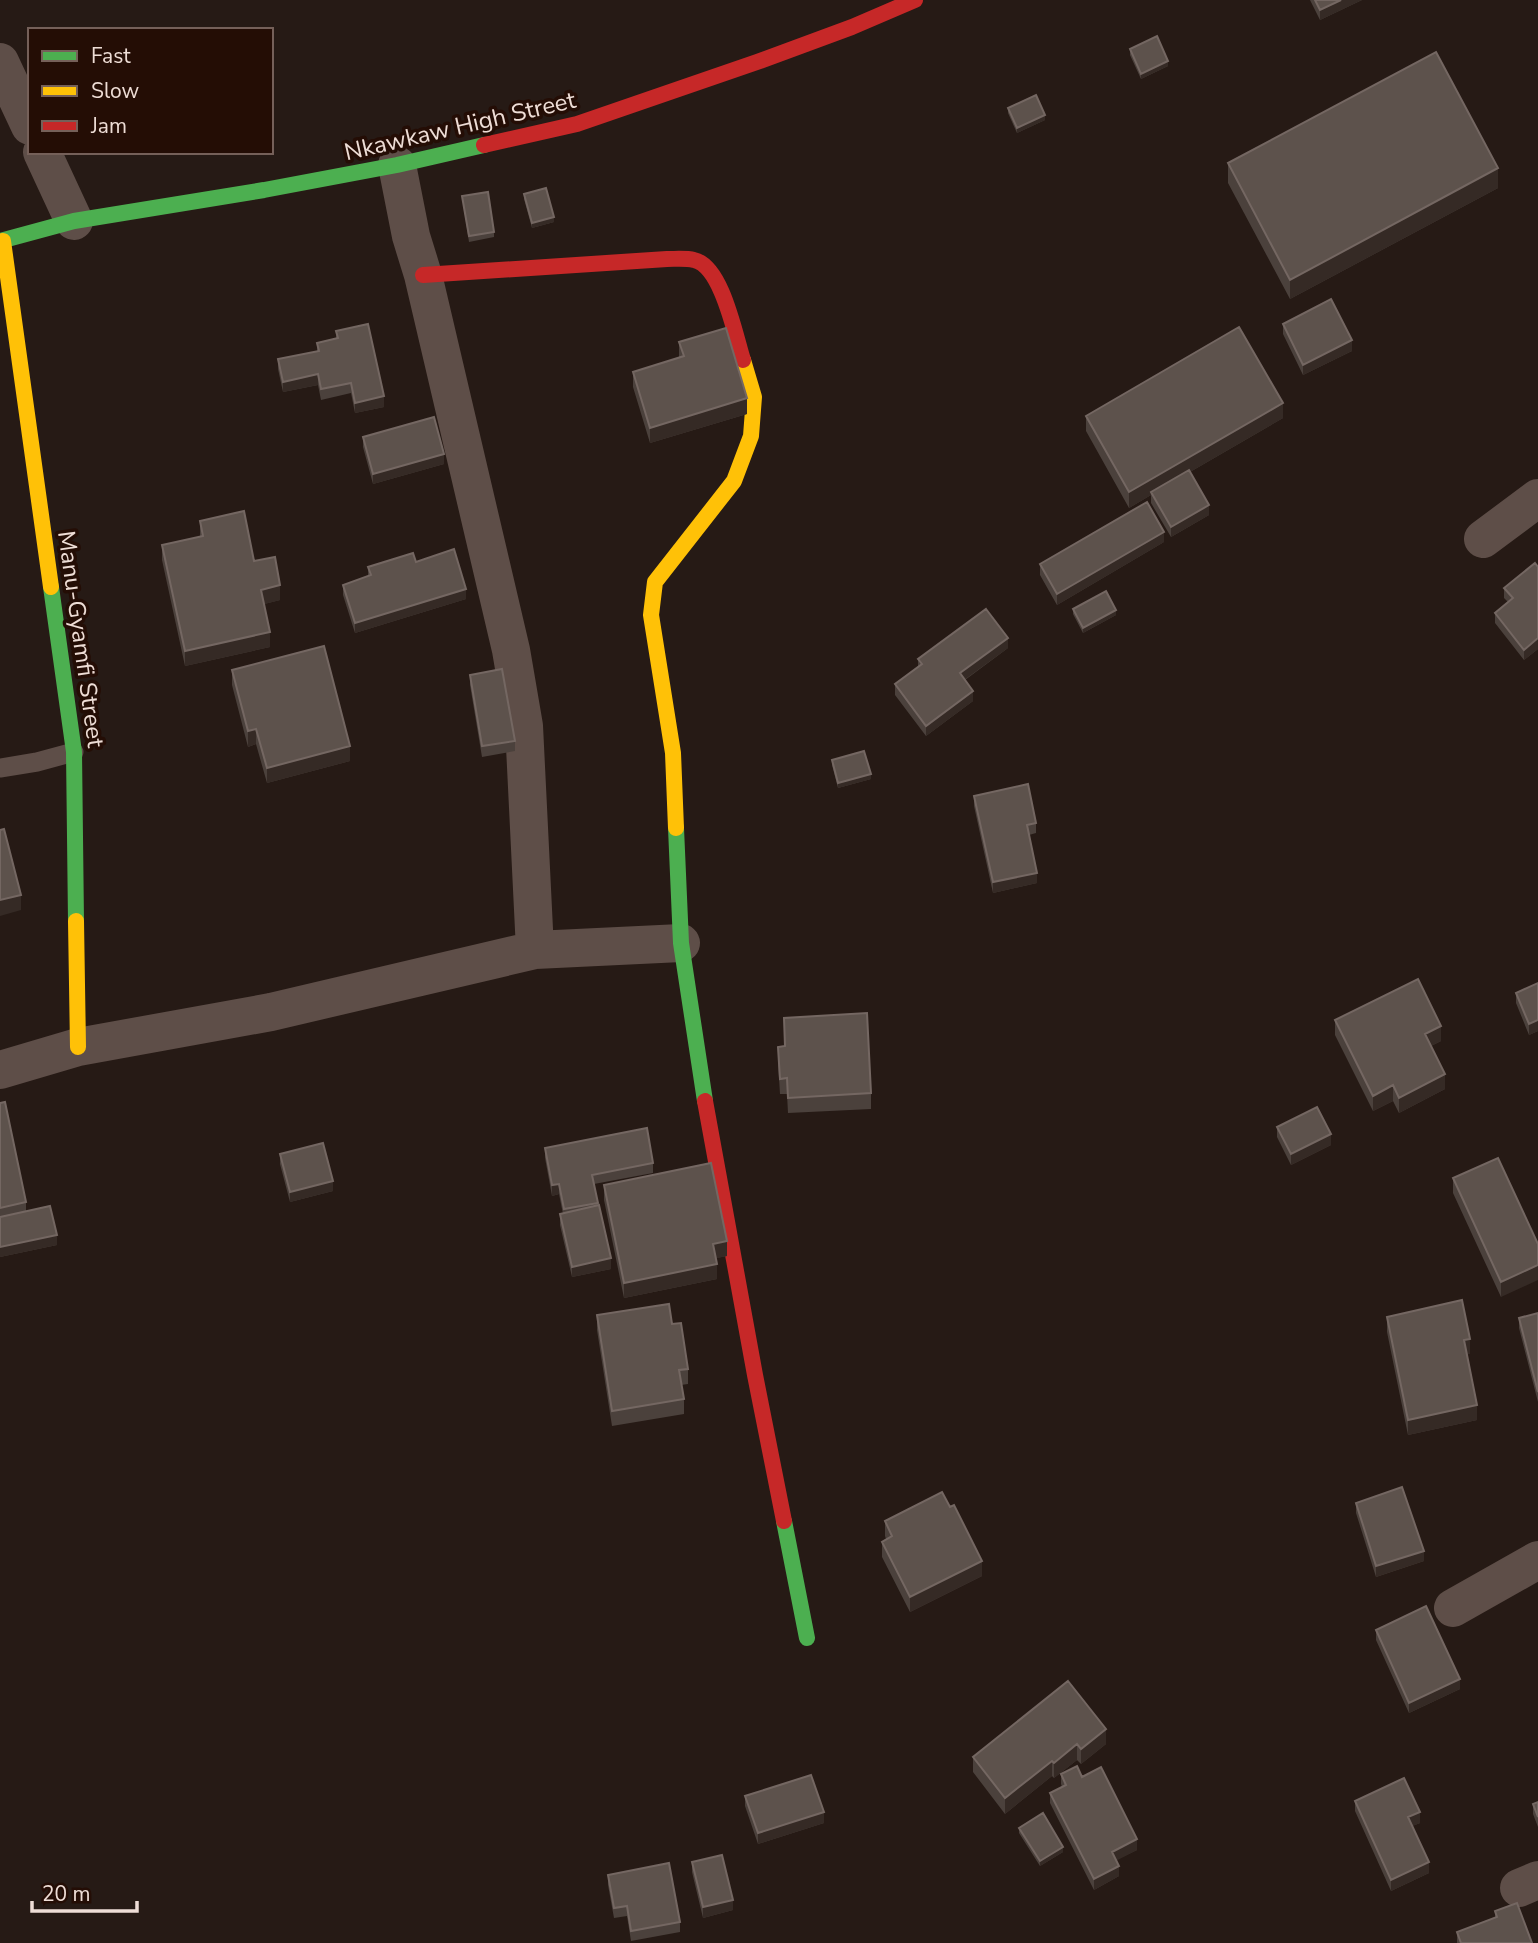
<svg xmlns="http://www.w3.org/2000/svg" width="1538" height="1943" font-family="'Nunito Sans',sans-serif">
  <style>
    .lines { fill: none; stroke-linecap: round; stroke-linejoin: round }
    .lane { stroke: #5e4e48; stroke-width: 19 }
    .street { stroke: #5e4e48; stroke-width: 38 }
    .fast { stroke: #4caf50; stroke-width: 16 }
    .slow { stroke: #ffc107; stroke-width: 16 }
    .jam { stroke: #c62828; stroke-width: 16 }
    .wall { fill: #4b413c }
    .shaded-wall { fill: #352a25 }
    .building { fill: #5d524c; stroke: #746762; stroke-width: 2 }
    .labels { text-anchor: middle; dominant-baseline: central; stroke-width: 7; stroke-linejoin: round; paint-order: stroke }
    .street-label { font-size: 24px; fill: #eeddd6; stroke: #240d05 }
  </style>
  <rect width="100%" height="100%" fill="#261a15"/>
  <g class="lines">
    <!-- lane -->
    <path class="lane" d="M0,768L37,762L74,752"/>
    <!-- street -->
    <path class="street" d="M0,62L30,126
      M42,152L74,221
      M397,165L411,236L423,275L511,650L524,726L535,950
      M1483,539L1538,498
      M0,1070L78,1047L271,1012L535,950L681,943
      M1453,1608L1538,1560
      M1519,1888L1538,1880"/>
    <!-- fast -->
    <path class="fast" d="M0,241L74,221L264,190L397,165L484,145
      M51,587L74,752L76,921
      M676,828L681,943L705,1101
      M784,1521L807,1638"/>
    <!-- slow -->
    <path class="slow" d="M3,241L51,587
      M676,828L673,753L651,615L655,582L734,481L751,436L754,397L743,360
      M76,921L78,1047"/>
    <!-- jam -->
    <path class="jam" d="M484,145L577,124L757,62L852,27L915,0
      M423,275L667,259C676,259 686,258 694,260C722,266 735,335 743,360
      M705,1101L755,1375L784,1521"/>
  </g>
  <!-- wall -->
  <path class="wall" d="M1310,0H1362L1320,20Z
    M1130,49L1168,66L1141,79L1130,55Z
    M1008,108L1045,120L1017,133L1008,113Z
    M1228,163L1498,188L1290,299L1228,183Z
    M524,194L554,222L532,228L524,199Z
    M462,196L494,232V237L469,242Z
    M1283,324L1352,351L1303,375L1283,334Z
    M336,331L384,407L355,413L351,393L321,400L318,385L283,392L278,369V359L317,351V343L336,338Z
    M679,342L747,414L650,443L633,387V372L679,358Z
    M1086,416L1283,418L1190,472L1209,515L1171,537L1151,503V495L1129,508L1086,431Z
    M363,437L444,464L373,484L363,447Z
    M200,521L254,561L280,600L264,604L270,647L185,666L162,560V545L200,537Z
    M1164,542L1057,605L1040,575V564Z
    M368,567L466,599L355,633L343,595V585L368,576Z
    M1538,567V649L1524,660L1495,623V613L1508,602L1504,598V588Z
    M1073,609L1116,615L1083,633L1073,614Z
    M1008,648L965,680L973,701L926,736L895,695V684L918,667V659Z
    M232,670L350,761L267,783L256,744L248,747L232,685Z
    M470,675L515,741V751L482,757L470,685Z
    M832,760L871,779L838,788L832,765Z
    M974,796L1036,823V833L1029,835L1037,883L993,893L974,806Z
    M1538,983V1031L1529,1035L1516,1003V993Z
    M784,1018L871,1093V1109L788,1113L787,1094H780L778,1062V1047L784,1046Z
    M1335,1020L1441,1041L1431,1046L1445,1089L1399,1113L1393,1101L1373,1111L1335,1035Z
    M0,1103L26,1202V1212L57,1245L0,1257Z
    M1277,1127L1331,1145L1291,1165L1277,1137Z
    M545,1148L653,1163V1173L594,1184L611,1269L572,1277L560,1225V1214H563L559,1194L552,1196L545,1158Z
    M280,1154L333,1191L290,1202L280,1164Z
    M1453,1178L1538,1244L1501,1297L1453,1193Z
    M604,1185L727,1256L716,1258L717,1279L624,1298L604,1200Z
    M1538,1313V1402L1519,1328V1318Z
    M597,1315L672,1324L688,1369V1384L681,1385L684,1399V1414L612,1426L597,1330Z
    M1387,1317L1470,1354H1467L1477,1420L1408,1435L1387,1332Z
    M1356,1503L1424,1561L1376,1577L1356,1513Z
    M885,1521L982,1576L910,1612L882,1557V1542L886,1539L885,1536Z
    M1376,1630L1460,1689L1409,1713L1376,1640Z
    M1068,1681L1106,1744L1081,1764L1077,1760L1054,1778L1052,1776L1005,1814L973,1772V1757Z
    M1061,1774L1082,1777L1137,1850L1116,1860L1119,1876L1094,1890L1050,1803V1793L1062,1787L1061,1784Z
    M745,1796L824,1823L758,1844L745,1806Z
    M1355,1801L1420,1823L1412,1826L1429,1873L1391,1891L1355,1811Z
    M1538,1802V1827L1533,1814V1804Z
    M1019,1828L1063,1852L1040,1866L1019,1833Z
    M692,1862L733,1910L703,1918L692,1872Z
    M608,1875L680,1922V1932L631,1941L627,1916L614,1918L608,1885Z
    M1495,1911L1532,1943H1457V1932L1495,1917Z"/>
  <!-- shaded-wall -->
  <path class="shaded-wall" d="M1341,0H1362L1320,20V10Z
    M1168,61V66L1141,79V74Z
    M1045,115V120L1017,133V128Z
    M1498,168V188L1290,299V280Z
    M554,217V222L532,228V223Z
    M1352,340V351L1303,375V365Z
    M318,374V385L283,392V382Z
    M384,396V407L355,413V403Z
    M747,398V414L650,443V428Z
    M1283,403V418L1152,494L1151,492V495L1129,508V492Z
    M444,454V464L373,484V474Z
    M1209,505V515L1171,537V527Z
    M1164,532V542L1057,605V594Z
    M280,585V600L261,605V590Z
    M466,589V599L355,633V623Z
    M1116,610V615L1083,633V628Z
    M270,632V647L185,666V651Z
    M1008,638V648L960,683V673Z
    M1538,638V649L1524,660V650Z
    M973,691V701L926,736V726Z
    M256,729V744L248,747V731Z
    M350,746V761L267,783V768Z
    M871,774V779L838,788V783Z
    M1037,873V883L993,893V882Z
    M21,895V910L0,916V900Z
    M1538,1020V1031L1529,1035V1024Z
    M1441,1026V1041L1425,1049V1034Z
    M1445,1074V1089L1399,1113V1098Z
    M1393,1085V1101L1373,1111V1096Z
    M1331,1134V1145L1291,1165V1154Z
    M333,1181V1191L290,1202V1192Z
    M559,1184V1194L552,1196V1185Z
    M57,1235V1245L0,1257V1247Z
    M727,1241V1256L713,1259V1244Z
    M611,1258V1269L572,1277V1267Z
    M717,1264V1279L624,1298V1283Z
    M1538,1265V1280L1501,1297V1282Z
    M1470,1339V1354L1464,1355V1340Z
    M1477,1405V1420L1408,1435V1420Z
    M1424,1551V1561L1376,1577V1566Z
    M982,1561V1576L910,1612V1597Z
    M1460,1679V1689L1409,1713V1703Z
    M1106,1729V1744L1081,1764V1749Z
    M1077,1744V1760L1054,1778V1763Z
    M1052,1761V1776L1005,1814V1798Z
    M824,1812V1823L758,1844V1833Z
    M1420,1812V1823L1408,1828V1817Z
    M1137,1839V1850L1112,1863V1852Z
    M1063,1847V1852L1040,1866V1861Z
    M1429,1862V1873L1391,1891V1880Z
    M1119,1866V1876L1094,1890V1879Z
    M733,1900V1910L703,1918V1907Z"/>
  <!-- building -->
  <path class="building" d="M1315,0H1341L1320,10Z
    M1157,36L1168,61L1141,74L1130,49Z
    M1436,52L1498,168L1290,280L1228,163Z
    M1036,95L1045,115L1017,128L1008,108Z
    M546,188L554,217L532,223L524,194Z
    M488,192L494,232L469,236L462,196Z
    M1331,299L1352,340L1303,365L1283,324Z
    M368,324L384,396L355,403L351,383L321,389L318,374L283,382L278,359L319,351L317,343L338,338L336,331Z
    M1239,327L1283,403L1129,492L1086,416Z
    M726,328L747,398L650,428L633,372L684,356L679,342Z
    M434,417L444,454L373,474L363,437Z
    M1189,470L1209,505L1171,527L1151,492Z
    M1147,502L1164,532L1057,594L1040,564Z
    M244,511L254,561L275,557L280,585L261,590L270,632L185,651L162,545L203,536L200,521Z
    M454,549L466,589L355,623L343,585L371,575L368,567L413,553L416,562Z
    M1535,563L1538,567V638L1524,650L1495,613L1513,598L1504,588Z
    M1106,591L1116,610L1083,628L1073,609Z
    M986,609L1008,638L960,673L973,691L926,726L895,684L922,664L918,659Z
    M324,646L350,746L267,768L256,729L248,731L232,670Z
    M502,669L515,741L482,746L470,675Z
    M864,751L871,774L838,783L832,760Z
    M1028,784L1036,823L1027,825L1037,873L993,882L974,796Z
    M4,829L21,895L0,900V830Z
    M1418,979L1441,1026L1425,1034L1445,1074L1399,1098L1393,1085L1373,1096L1335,1020Z
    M1538,983V1020L1529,1024L1516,993Z
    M867,1013L871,1093L788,1098L787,1078L780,1079L778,1047L785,1046L784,1018Z
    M5,1102L26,1202L0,1208V1103Z
    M1317,1107L1331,1134L1291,1154L1277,1127Z
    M647,1128L653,1163L592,1175L598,1203L564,1209L559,1184L552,1185L545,1148Z
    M323,1143L333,1181L290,1192L280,1154Z
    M1498,1158L1538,1244V1265L1501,1282L1453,1178Z
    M711,1163L727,1241L713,1244L717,1264L624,1283L604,1185Z
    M599,1205L611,1258L572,1267L560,1214Z
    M50,1206L57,1235L0,1247V1217Z
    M1462,1300L1470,1339L1464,1340L1477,1405L1408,1420L1387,1317Z
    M669,1304L672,1324L681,1323L688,1369L679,1370L684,1399L612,1411L597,1315Z
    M1538,1313V1392L1519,1318Z
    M1402,1487L1424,1551L1376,1566L1356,1503Z
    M942,1492L950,1507L954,1505L982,1561L910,1597L882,1542L892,1536L885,1521Z
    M1426,1606L1460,1679L1409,1703L1376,1630Z
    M1068,1681L1106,1729L1081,1749L1077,1744L1054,1763L1052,1761L1005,1798L973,1757Z
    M1077,1766L1082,1777L1101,1767L1137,1839L1112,1852L1119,1866L1094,1879L1050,1793L1066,1785L1061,1774Z
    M811,1775L824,1812L758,1833L745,1796Z
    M1404,1778L1420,1812L1408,1817L1429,1862L1391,1880L1355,1801Z
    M1538,1802V1817L1533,1804Z
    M1043,1813L1063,1847L1040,1861L1019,1828Z
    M722,1855L733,1900L703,1907L692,1862Z
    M669,1863L680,1922L631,1931L627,1906L614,1908L608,1875Z
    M1517,1903L1532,1943H1461L1457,1932L1497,1917L1495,1911Z"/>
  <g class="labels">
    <!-- street labels -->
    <g class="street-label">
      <text transform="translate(460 126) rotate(-13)">Nkawkaw High Street</text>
      <text transform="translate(81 639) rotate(82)">Manu-Gyamfi Street</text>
    </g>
  </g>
  <!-- legend -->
  <rect x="28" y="28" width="245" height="126" fill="#240d05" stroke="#756059" stroke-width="2"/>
  <rect x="42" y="51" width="35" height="10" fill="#4caf50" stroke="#756059" stroke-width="2"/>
  <text x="91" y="63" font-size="21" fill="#eeddd6">Fast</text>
  <rect x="42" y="86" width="35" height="10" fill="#ffc107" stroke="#756059" stroke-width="2"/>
  <text x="91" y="98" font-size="21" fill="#eeddd6">Slow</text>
  <rect x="42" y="121" width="35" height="10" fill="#c62828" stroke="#756059" stroke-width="2"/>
  <text x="91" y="133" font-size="21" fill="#eeddd6">Jam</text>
  <!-- scale -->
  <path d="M32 1901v10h105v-10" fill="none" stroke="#eeddd6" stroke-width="3.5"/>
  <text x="42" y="1901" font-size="21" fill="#eeddd6" stroke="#240d05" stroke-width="5" paint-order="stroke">20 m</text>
</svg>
